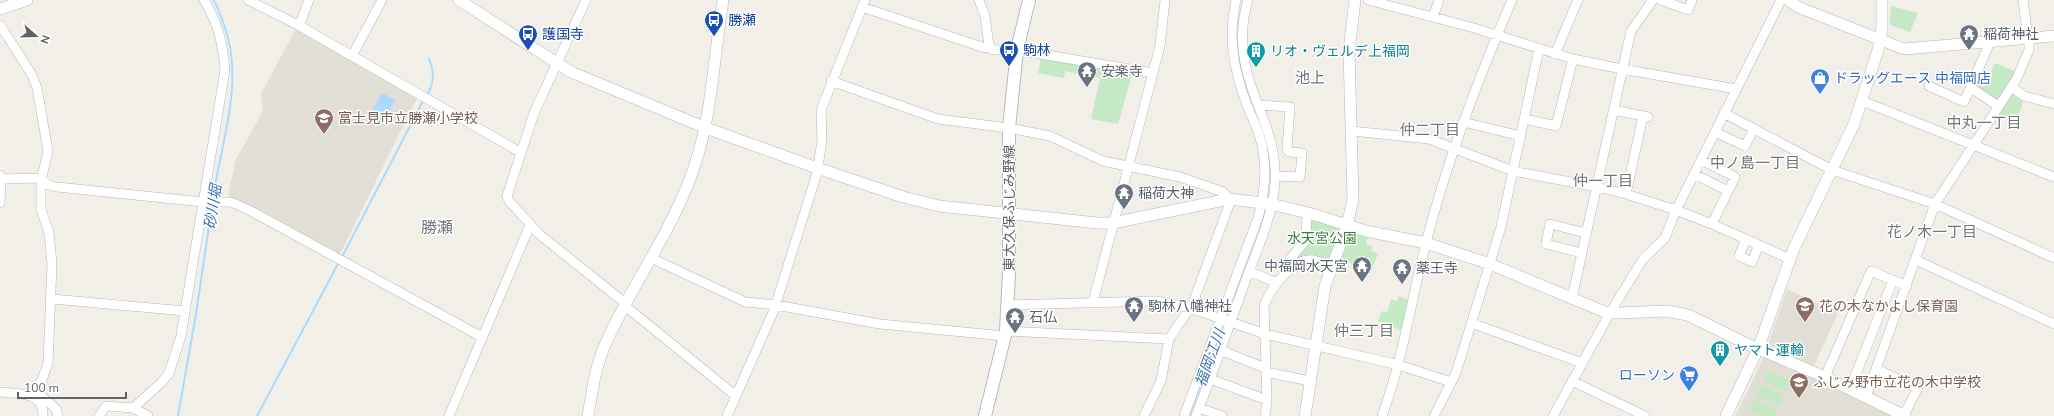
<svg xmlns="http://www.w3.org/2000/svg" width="2054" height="416" font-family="'Nunito Sans','Noto Sans JP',sans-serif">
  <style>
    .education { fill: #e1ded6 }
    .green { fill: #c5e8c5 }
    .water { fill: #aadaff }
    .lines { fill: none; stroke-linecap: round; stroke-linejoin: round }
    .stream { stroke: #aadaff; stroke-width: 2 }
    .minor-casing { stroke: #b5b8bc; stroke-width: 10 }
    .tertiary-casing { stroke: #b5b8bc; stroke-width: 12 }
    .secondary-casing { stroke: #b6babf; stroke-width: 14 }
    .minor { stroke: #fff; stroke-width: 9 }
    .tertiary { stroke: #fff; stroke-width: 11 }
    .secondary { stroke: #fff; stroke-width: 12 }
    .labels { text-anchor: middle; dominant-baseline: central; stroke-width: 3; stroke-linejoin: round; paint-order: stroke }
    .transit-label { font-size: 14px; fill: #164399; stroke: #fff; text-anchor: start }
    .worship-label { font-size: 14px; fill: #5b616d; stroke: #fff; text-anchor: start }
    .culture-label { font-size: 14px; fill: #0d838f; stroke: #fff; text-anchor: start }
    .shop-label { font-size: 14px; fill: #366cbe; stroke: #fff; text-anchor: start }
    .education-label { font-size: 14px; fill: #785e54; stroke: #fff; text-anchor: start }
    .street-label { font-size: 14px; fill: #5f6368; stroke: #fff }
    .park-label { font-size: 14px; fill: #348238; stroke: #fff }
    .neighbourhood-label { font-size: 15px; fill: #70757a; stroke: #fff }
    .water-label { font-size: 15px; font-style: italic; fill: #4174aa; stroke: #fff }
    .quarter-label { font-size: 16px; fill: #70757a; stroke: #fff }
  </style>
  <rect width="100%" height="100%" fill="#f1efe8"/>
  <!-- education -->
  <path class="education" d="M298,25L419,94L339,256L228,196L236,159L263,111L261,94Z
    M1787,289L1838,313L1814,366L1771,347L1769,342Z
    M1764,357L1819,381L1891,416H1735Z"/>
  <!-- green -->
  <path class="green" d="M1891,6L1918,13L1910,32L1890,25Z
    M1041,56L1133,71L1118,124L1091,119L1100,78L1065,71L1064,78L1038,73Z
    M1995,63L2017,72L1999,104L1973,86L1975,83L1984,87Z
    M2010,90L2024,98L2017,120L1997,113Z
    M1309,218L1338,227L1341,232L1327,262L1294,261L1307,240Z
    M1351,232L1368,236L1366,244L1373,247L1371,251L1378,254L1371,271L1339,259Z
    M1399,296L1411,301L1404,331L1378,321L1382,311L1387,312L1391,299L1397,301Z
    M1768,370L1791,381L1786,392L1763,380Z
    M1761,384L1784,396L1779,406L1756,395Z
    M1754,399L1777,410L1774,416H1761L1748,410Z"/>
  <!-- water -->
  <path class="water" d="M382,93L395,100L382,124L369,117Z"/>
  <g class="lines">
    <!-- stream -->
    <path class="stream" d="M427,96C434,82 435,74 429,59
      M213,199C221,140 246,81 223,22C220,15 218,6 213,0
      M342,257L424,99
      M178,416L196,314L212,206
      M257,416L339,262
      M1189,416L1216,344"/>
    <defs>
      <path id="minor" d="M248,0L298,25L520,152
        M586,0L534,113L507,196L509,201L539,234L625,303
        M979,0L985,16L989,46
        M1368,0L1474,28L1573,59L1622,69L1736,89
        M1661,0L1688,10L1692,0
        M2023,0L2028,38
        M862,7L985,48L989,46L993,50H1017L1153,73
        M1433,17L1439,0
        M0,25L32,75L37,88L48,151L41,181V209L49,233L52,264L48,363L42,380L33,395
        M299,26L309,0
        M1555,54L1578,0
        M352,56L382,0
        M831,81L938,119L1009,128L1050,136L1103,161L1180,177L1223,192L1229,199V205L1193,303L1169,339L1006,331
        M1929,86L1964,102L1990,42
        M1970,87L1998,106
        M2011,87L2024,96L2054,104
        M1862,101L2054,177
        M1259,105L1290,107L1287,149L1289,152L1302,153L1300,177L1275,176
        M1614,110L1648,117
        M1724,113L1832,170L1935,204L2054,258
        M1525,119L1556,126L1573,59
        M1463,122L1521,136
        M1352,131L1429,139L1513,171L1597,187L1626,194L1676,210L1712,224L1790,259
        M1715,132L1745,146L1754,129
        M1701,160L1735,177L1712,224
        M1694,174L1728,191
        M0,175L1,179L37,178L49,185L57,187L203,202H231L249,210L482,337
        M1626,194L1643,116
        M0,203L1,179
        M1746,239L1739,256L1752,262L1759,245
        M1582,253L1546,244L1550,224L1586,233
        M651,258L745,302L776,305L880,324L1005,336
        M1916,260L2054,324
        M1296,265L1290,259L1306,240L1307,213
        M1249,271L1277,283
        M1572,298L1631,31L1653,0
        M52,299L185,311
        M1093,302L1160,46L1165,0
        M624,305L736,396
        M1008,305L1156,301L1190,308L1265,334L1399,365L1451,382
        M1471,323L1582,363
        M1220,350L1265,368
        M1876,369L1918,388L1904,415
        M1266,372L1310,381
        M1825,377L1871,271L1907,286
        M1210,379L1267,400
        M1572,381L1645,416
        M1850,389L1893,280
        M36,391L56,409L58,416
        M0,392C18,394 44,391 43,416
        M1866,397L1935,204L2016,80L2029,50V39
        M133,408L162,382L169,373L181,336L225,70C223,44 218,23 204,0
        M1199,408L1222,416
        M99,416L106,406L133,408L148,416
        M449,416L530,225
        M727,416L774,310L817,173L822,141L821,110L865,0
        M1144,416L1161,381L1169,339
        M1184,416L1258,218C1264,196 1267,173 1263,151C1261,134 1253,120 1247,105C1233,68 1228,39 1236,0
        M1196,416C1214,370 1230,323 1247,277C1258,247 1273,215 1275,182C1277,136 1257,112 1247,72C1241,48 1241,23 1248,0
        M1265,416L1267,400L1264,306L1266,301C1273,286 1294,257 1313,260C1319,261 1326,264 1331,266
        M1382,416C1403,359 1411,301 1426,243C1447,160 1478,79 1512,0
        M1434,416L1456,373L1501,227L1539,49
        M1553,416L1610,313L1643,259L1665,238L1676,210L1781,0"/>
      <path id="tertiary" d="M459,0L571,72L706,128L817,168L903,197L939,206L1097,223H1113L1229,199L1271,204L1312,214L1366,231L1426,243L1490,264L1605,312L1617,313L1667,311L1688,315L1751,346L1825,377L1905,416
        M1788,0L1798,7L1904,49L2054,36
        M0,9L27,0
        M588,416C592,392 595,368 605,345C629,290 666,240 688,184C712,126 713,61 723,0
        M1305,416L1325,286L1347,226L1353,199L1349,51L1355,0
        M1726,416L1758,349L1794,248L1854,124L1878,50L1882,28V0"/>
      <path id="secondary" d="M985,416L1006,331L1009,273V128L1017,50L1029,0"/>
    </defs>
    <!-- minor casing -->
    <use href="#minor" class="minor-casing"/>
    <!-- tertiary casing -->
    <use href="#tertiary" class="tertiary-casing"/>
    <!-- secondary casing -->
    <use href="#secondary" class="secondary-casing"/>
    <!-- minor -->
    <use href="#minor" class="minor"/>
    <!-- tertiary -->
    <use href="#tertiary" class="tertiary"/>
    <!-- secondary -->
    <use href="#secondary" class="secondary"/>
  </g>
  <!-- icons -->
  <defs>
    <symbol id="bus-pin" viewBox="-11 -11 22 30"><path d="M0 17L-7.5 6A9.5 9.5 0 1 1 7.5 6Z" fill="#1a4fb4" stroke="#fff"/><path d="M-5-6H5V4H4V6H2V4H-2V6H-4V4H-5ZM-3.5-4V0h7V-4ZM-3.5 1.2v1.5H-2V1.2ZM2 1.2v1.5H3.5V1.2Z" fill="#fff"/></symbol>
    <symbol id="temple-pin" viewBox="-11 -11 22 30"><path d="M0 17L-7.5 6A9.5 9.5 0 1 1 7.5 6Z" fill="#6b7280" stroke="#fff"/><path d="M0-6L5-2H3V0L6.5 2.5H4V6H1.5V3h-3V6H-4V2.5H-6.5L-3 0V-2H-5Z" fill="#fff"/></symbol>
    <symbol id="building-pin" viewBox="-11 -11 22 30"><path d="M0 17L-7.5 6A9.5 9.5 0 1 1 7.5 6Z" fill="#0f9aa8" stroke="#fff"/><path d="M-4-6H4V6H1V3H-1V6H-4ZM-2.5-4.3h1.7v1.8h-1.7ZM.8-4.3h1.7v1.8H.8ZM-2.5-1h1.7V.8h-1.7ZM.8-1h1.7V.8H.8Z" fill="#fff"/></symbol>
    <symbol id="shop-pin" viewBox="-11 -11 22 30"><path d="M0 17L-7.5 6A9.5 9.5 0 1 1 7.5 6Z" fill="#3f7fe0" stroke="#fff"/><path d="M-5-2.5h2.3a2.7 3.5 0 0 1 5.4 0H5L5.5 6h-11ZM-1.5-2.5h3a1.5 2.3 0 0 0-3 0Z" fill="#fff"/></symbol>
    <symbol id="school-pin" viewBox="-11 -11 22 30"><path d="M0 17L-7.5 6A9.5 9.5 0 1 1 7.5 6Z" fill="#8d6e63" stroke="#fff"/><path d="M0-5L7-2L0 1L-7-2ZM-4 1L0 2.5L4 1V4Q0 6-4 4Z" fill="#fff"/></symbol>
    <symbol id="supermarket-pin" viewBox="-11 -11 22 30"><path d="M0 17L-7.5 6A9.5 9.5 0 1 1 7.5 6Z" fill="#3f7fe0" stroke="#fff"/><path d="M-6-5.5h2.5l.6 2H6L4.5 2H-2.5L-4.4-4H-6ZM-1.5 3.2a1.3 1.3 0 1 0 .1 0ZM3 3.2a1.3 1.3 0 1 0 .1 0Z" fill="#fff"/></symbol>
  </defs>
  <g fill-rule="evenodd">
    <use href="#bus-pin" x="703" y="9" width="22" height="30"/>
    <use href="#bus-pin" x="517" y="23" width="22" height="30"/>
    <use href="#temple-pin" x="1958" y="23" width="22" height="30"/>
    <use href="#bus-pin" x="998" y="39" width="22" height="30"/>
    <use href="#building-pin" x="1245" y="40" width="22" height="30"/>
    <use href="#temple-pin" x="1076" y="60" width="22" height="30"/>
    <use href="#shop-pin" x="1809" y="67" width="22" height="30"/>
    <use href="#school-pin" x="313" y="107" width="22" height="30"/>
    <use href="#temple-pin" x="1113" y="182" width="22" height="30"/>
    <use href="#temple-pin" x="1351" y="255" width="22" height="30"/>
    <use href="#temple-pin" x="1391" y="257" width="22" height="30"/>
    <use href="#temple-pin" x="1123" y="295" width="22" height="30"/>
    <use href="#school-pin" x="1794" y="295" width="22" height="30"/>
    <use href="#temple-pin" x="1004" y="306" width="22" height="30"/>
    <use href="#building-pin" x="1709" y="339" width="22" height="30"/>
    <use href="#supermarket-pin" x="1678" y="364" width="22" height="30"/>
    <use href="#school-pin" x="1788" y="371" width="22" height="30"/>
  </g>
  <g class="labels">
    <!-- transit labels -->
    <g class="transit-label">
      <text x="728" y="20">勝瀬</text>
      <text x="542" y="34">護国寺</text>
      <text x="1023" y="50">駒林</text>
    </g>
    <!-- worship labels -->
    <g class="worship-label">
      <text x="1983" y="34">稲荷神社</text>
      <text x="1101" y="71">安楽寺</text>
      <text x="1138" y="193">稲荷大神</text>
      <text x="1348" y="266" text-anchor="end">中福岡水天宮</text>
      <text x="1416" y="268">薬王寺</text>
      <text x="1148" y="306">駒林八幡神社</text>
      <text x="1029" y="317">石仏</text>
    </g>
    <!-- culture labels -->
    <g class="culture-label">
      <text x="1270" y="51">リオ・ヴェルデ上福岡</text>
      <text x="1734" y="350">ヤマト運輸</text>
    </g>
    <!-- shop labels -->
    <g class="shop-label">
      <text x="1834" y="78">ドラッグエース 中福岡店</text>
      <text x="1675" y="375" text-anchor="end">ローソン</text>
    </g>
    <!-- education labels -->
    <g class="education-label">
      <text x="338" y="118">富士見市立勝瀬小学校</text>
      <text x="1819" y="306">花の木なかよし保育園</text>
      <text x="1813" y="382">ふじみ野市立花の木中学校</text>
    </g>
    <!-- street labels -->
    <g class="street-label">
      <text transform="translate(1009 208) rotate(-90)">東大久保ふじみ野線</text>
    </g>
    <!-- park labels -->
    <g class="park-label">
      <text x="1322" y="238">水天宮公園</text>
    </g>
    <!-- neighbourhood labels -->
    <g class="neighbourhood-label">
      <text x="1310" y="78">池上</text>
      <text x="1984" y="123">中丸一丁目</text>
      <text x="1430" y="130">仲二丁目</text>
      <text x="1755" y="163">中ノ島一丁目</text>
      <text x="1603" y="181">仲一丁目</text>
      <text x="1932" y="232">花ノ木一丁目</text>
      <text x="1364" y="331">仲三丁目</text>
    </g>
    <!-- water labels -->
    <g class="water-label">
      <text transform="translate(213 207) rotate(-81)">砂川堀</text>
      <text transform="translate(1210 358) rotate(-70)">福岡江川</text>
    </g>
    <!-- quarter labels -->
    <g class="quarter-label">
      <text x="437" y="228">勝瀬</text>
    </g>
  </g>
  <!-- north arrow -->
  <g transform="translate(36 36) rotate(110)" stroke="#ffffff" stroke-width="3" paint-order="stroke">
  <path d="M0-3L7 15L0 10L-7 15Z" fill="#5f6368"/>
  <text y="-6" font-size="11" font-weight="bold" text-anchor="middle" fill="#5f6368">N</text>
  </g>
  <!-- scale -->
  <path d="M18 392v6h108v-6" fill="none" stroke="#5f6368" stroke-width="2"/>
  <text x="24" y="392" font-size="12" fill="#5f6368" stroke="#ffffff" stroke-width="3" paint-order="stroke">100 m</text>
</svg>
